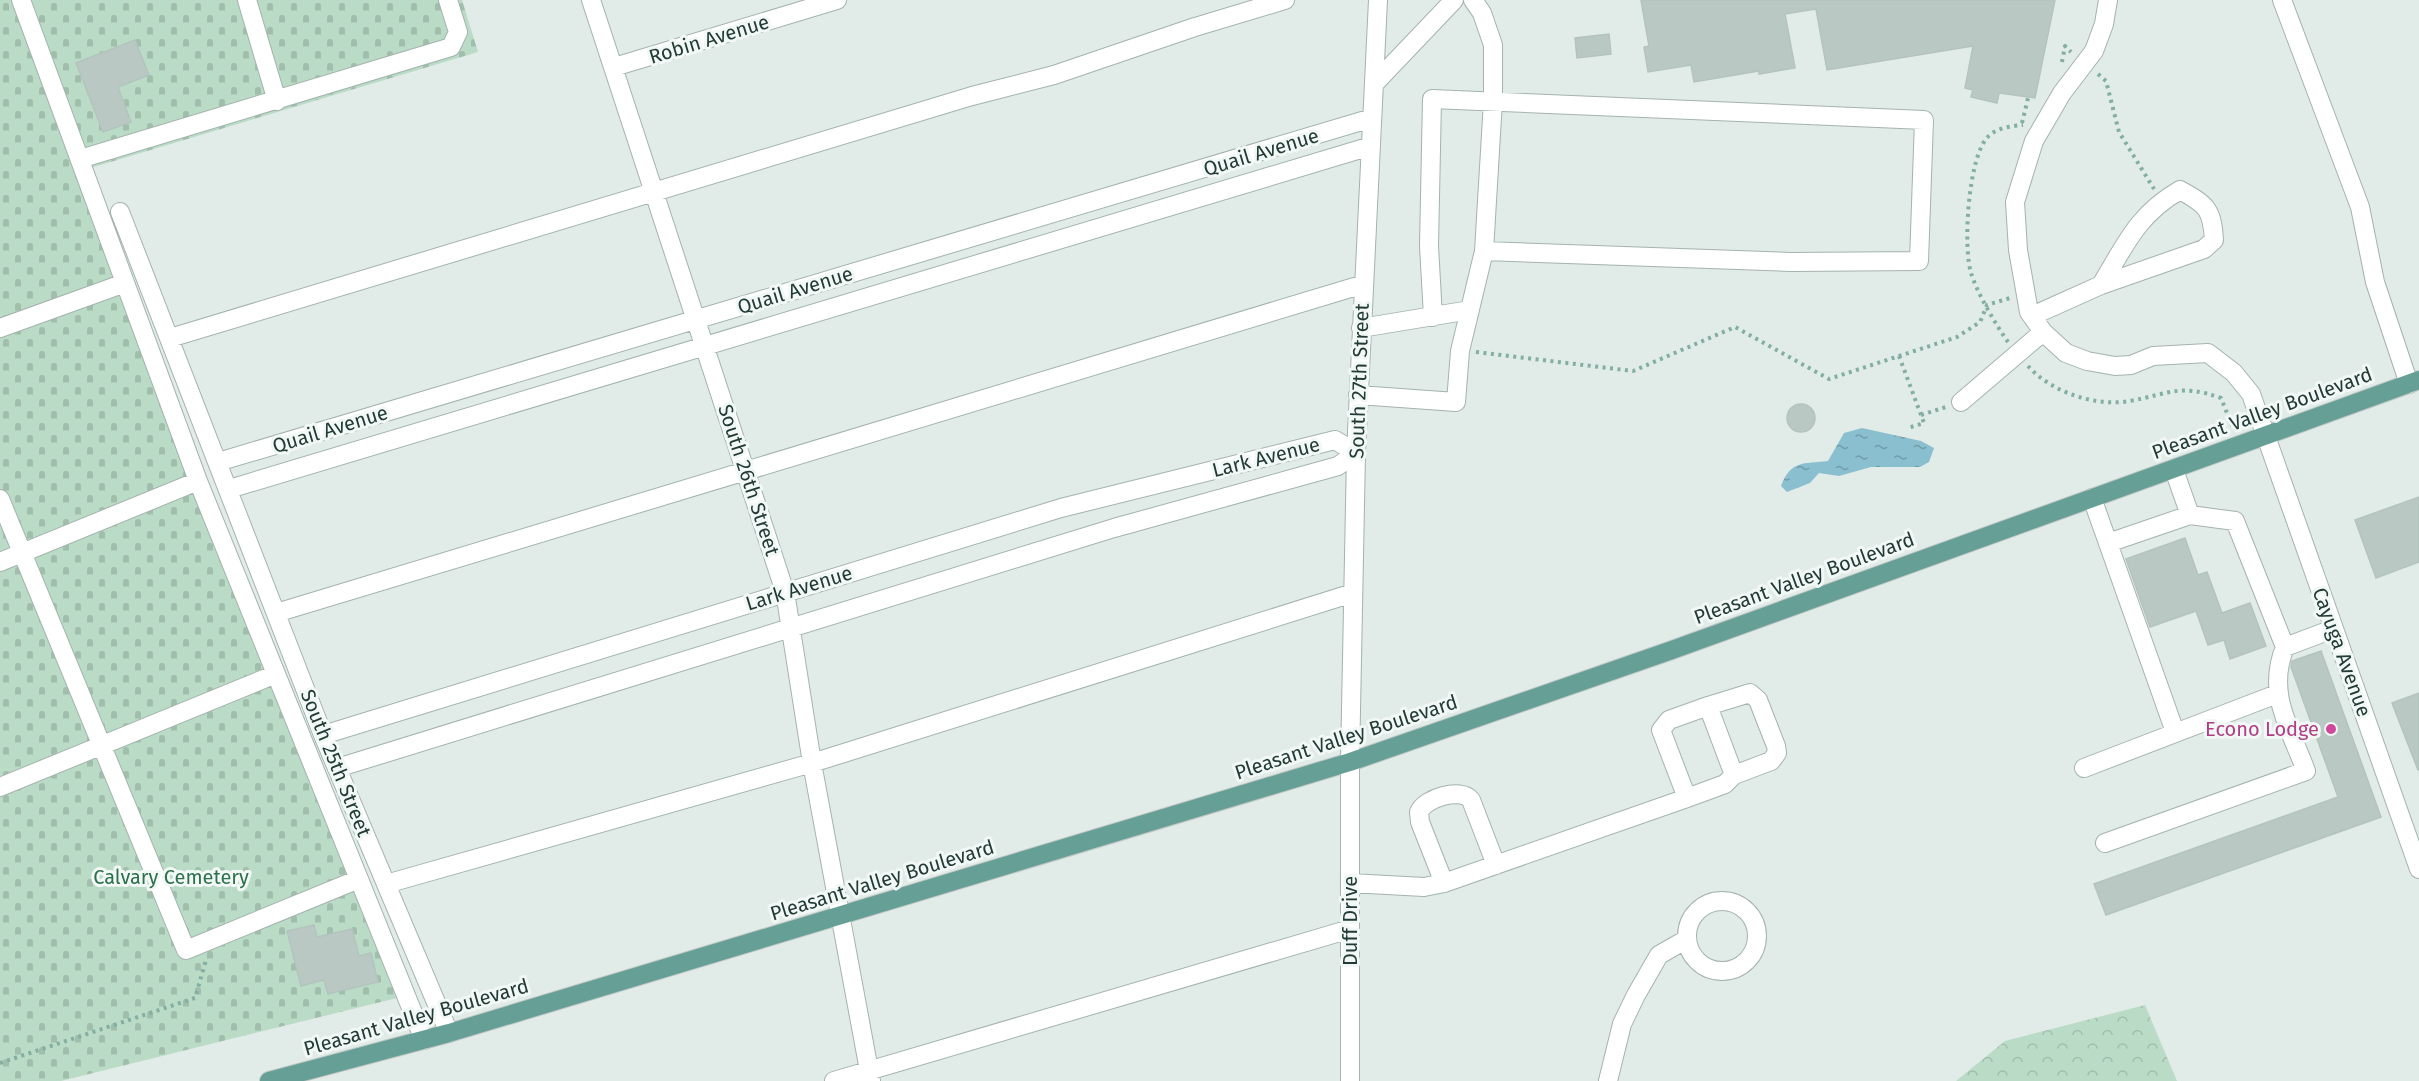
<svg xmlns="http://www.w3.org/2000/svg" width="2419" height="1081" font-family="'Fira Sans',sans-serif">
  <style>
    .forest { fill: url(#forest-crowns) }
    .cemetery { fill: url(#cemetery-stones) }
    .water { fill: url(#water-ripples) }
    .building { fill: #b9c8c3; stroke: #b3c4be; stroke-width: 1.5 }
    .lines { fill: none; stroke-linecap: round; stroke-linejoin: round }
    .minor-casing { stroke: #a4b3ae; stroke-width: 20 }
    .major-casing { stroke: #c1c8c7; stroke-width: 20 }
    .path { stroke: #82aea3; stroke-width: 4; stroke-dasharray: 3 4.5; stroke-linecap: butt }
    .minor { stroke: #fff; stroke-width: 18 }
    .major { stroke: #669f95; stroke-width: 18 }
    .hotel-dot { fill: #d1479c; stroke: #f1f8f5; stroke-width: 2 }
    .labels { text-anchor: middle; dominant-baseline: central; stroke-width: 6; stroke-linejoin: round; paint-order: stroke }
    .street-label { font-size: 20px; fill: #223b36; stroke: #f1f8f5 }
    .hotel-label { font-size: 20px; fill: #b23c85; stroke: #f1f8f5; text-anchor: end }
    .park-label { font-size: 20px; fill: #2d704c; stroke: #f1f8f5 }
  </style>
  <defs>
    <pattern id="forest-crowns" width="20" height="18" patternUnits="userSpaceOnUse" patternTransform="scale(1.5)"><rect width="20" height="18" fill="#badcc6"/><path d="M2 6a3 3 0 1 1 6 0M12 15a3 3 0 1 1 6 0" fill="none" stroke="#a0beab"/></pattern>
    <pattern id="cemetery-stones" width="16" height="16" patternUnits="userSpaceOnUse" patternTransform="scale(1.5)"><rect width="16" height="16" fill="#badcc6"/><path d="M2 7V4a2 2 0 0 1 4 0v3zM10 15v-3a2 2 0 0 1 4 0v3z" fill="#a0beab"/></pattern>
    <pattern id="water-ripples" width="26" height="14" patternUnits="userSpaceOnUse" patternTransform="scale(1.5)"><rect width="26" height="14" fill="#8abfcf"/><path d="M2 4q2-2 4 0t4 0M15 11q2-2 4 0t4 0" fill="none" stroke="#709ca9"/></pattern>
  </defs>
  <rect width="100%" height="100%" fill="#e1ebe7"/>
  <!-- forest -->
  <path class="forest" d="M2145,1005L2177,1081H1956L2005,1041Z"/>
  <!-- cemetery -->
  <path class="cemetery" d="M0,0H462L478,52L77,172L401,997L61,1081H0Z"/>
  <!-- water -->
  <path class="water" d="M1862,428L1921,441L1934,448L1929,462L1920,467H1871L1839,476L1819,473L1810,483L1787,492L1781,486C1791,460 1803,464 1828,461L1844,433Z"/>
  <!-- building -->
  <path class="building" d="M1641,0H2055L2035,98L1999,93L1997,103L1971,97L1973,90L1965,88L1973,46L1827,70L1816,9L1785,14L1795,68L1759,74V71L1694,82L1691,65L1648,72L1644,47L1649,46Z
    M1609,34L1611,54L1577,58L1575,38Z
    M135,40L149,75L118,87L131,122L103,132L76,63Z
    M1787 418a14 14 0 1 1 28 0a14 14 0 1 1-28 0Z
    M2419,497V562L2376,578L2355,520Z
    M2185,538L2198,575L2207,572L2222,613L2250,603L2266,646L2230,659L2224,640L2208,645L2196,611L2150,627L2126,559Z
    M2321,651L2381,817L2106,915L2094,884L2338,797L2291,667L2292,661Z
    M2419,693V770H2418L2392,703Z
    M314,925L317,937L352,929L359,956L371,953L378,982L328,994L324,980L301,986L287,931Z"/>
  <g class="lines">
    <defs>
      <path id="minor" d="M21,0L198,481
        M247,0L277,101
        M591,0L785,592L812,763L871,1081
        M2108,0L2104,24L2094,51L2062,93L2034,141L2015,202L2018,250L2029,312L2043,332L2066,353L2087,361L2115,366L2131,365L2153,356L2208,353L2234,373L2251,394L2419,869
        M2282,0L2360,207L2375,282L2409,384
        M614,67L837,0
        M1374,84L1454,0
        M80,159L451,47L458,32L448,0
        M120,212L323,735L449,1033
        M2032,316L2101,285L2204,249L2214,240C2212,209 2207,205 2180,190C2137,215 2126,244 2101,285
        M1433,317L1429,246L1432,99L1924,120L1919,261L1791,262L1484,251
        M0,328L125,283
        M1361,328L1470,310
        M170,338L972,96L1054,75L1195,27L1285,0
        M1358,395L1456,402L1460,351L1484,251L1493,101V45L1482,13L1473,0
        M1961,402L2043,332
        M218,462L1372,118
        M2174,470L2190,515
        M229,489L1371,146
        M2092,498L2108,543
        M0,499L186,950L359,879
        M0,562L198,481L424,1040
        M276,613L1364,284
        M1708,706L1750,693L1758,700L1776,746L1777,753L1771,761L1734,775
        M2175,732L2108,543L2190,515L2235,521L2285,647
        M323,735L1061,508L1335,440L1356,453L1338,466L1114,528L337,768
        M2084,768L2277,694
        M0,787L276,674
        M2105,843L2306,771C2290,728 2266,693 2285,647L2333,629
        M1350,883L1424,887L1444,883L1687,798L1725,784L1734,775L1708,706L1669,720L1661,730L1687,798
        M1444,883L1420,822L1419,812C1425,798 1461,787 1471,800L1496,865
        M386,884L812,763L1353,593
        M1687 936a35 35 0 1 1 70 0a35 35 0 1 1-70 0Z
        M834,1081L1350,929
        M1350,1081V762L1356,453L1378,0
        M1608,1081L1622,1024L1636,995L1659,955L1687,939"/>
      <path id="major" d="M269,1081L449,1033L1350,762L1672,650L2419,380"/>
    </defs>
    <!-- minor casing -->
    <use href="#minor" class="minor-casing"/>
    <!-- major casing -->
    <use href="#major" class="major-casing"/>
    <!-- path -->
    <path class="path" d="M2062,62L2065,46L2071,52
      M2098,74L2106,81L2119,132L2154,189
      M2022,123L2028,98
      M2008,342C1996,325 1977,293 1971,273C1963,246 1968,162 1986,139C1994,128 2011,126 2023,125
      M1476,352L1633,371L1735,327L1829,379L1957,337L1980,322L1987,305L2010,298
      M1899,356L1924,423L1908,428
      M2028,366C2051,392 2095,407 2130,401C2169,394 2179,383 2221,398L2233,428
      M1921,415L1946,407
      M0,1063L195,998L206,960"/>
    <!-- minor -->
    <use href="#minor" class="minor"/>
    <!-- major -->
    <use href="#major" class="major"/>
  </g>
  <!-- markers -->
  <circle class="hotel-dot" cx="2331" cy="729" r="6"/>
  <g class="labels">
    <!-- street labels -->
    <g class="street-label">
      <text transform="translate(709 39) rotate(-17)">Robin Avenue</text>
      <text transform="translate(1261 152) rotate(-17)">Quail Avenue</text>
      <text transform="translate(795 290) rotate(-17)">Quail Avenue</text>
      <text transform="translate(1359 381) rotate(-88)">South 27th Street</text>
      <text transform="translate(2262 413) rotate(-20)">Pleasant Valley Boulevard</text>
      <text transform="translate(330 429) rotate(-17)">Quail Avenue</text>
      <text transform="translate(1266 457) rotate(-14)">Lark Avenue</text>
      <text transform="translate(749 480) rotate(72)">South 26th Street</text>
      <text transform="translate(1804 578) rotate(-20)">Pleasant Valley Boulevard</text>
      <text transform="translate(799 588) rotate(-17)">Lark Avenue</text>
      <text transform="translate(2342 652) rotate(70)">Cayuga Avenue</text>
      <text transform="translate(1346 737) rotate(-18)">Pleasant Valley Boulevard</text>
      <text transform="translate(336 763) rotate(68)">South 25th Street</text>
      <text transform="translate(882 880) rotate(-17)">Pleasant Valley Boulevard</text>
      <text transform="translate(1350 921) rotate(-90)">Duff Drive</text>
      <text transform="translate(416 1017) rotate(-16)">Pleasant Valley Boulevard</text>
    </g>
    <!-- hotel labels -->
    <g class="hotel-label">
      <text x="2319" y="729">Econo Lodge</text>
    </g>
    <!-- park labels -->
    <g class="park-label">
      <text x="171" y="877">Calvary Cemetery</text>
    </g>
  </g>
</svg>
